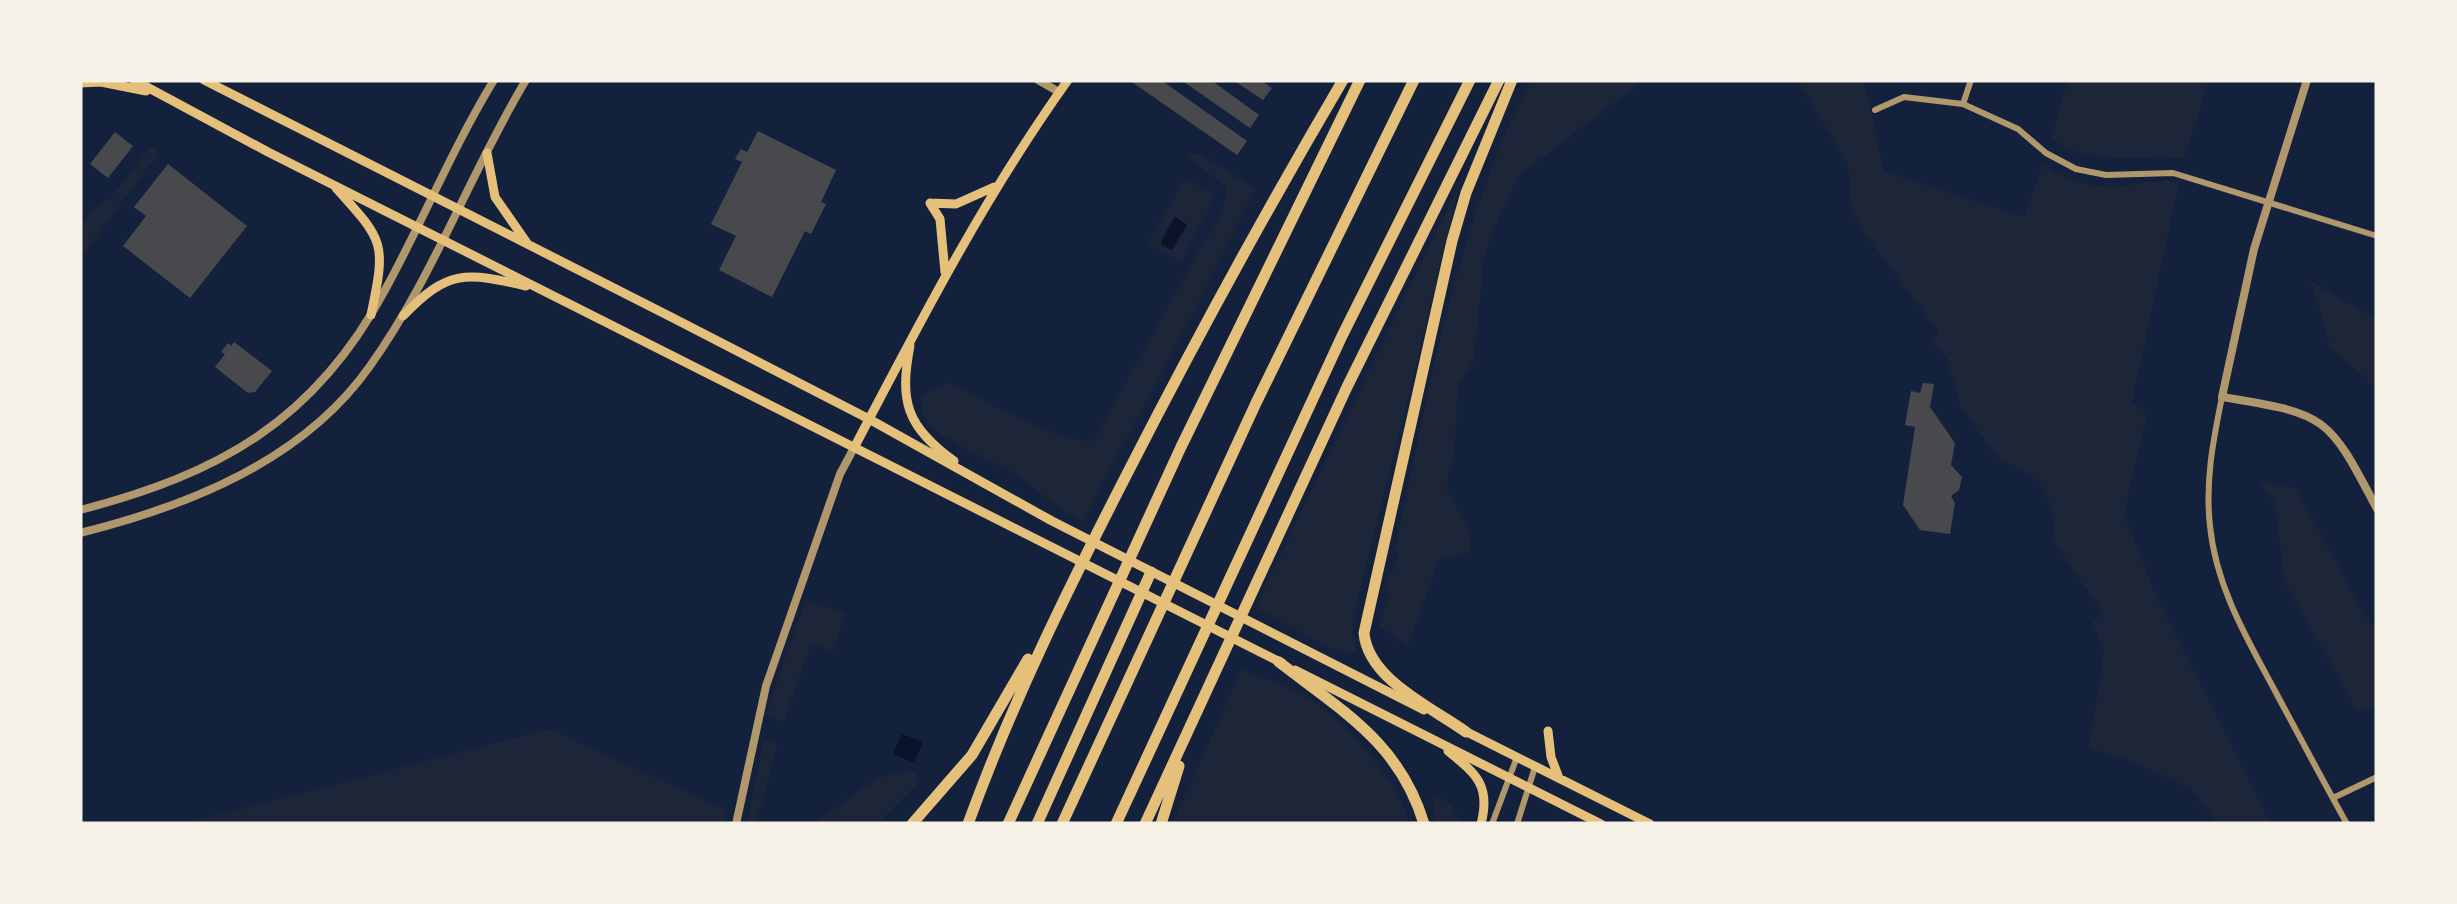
<svg xmlns="http://www.w3.org/2000/svg" width="2457" height="904" font-family="'Varela Round',sans-serif">
  <style>
    .green { fill: #1d2539 }
    .water { fill: #0b132b }
    .building { fill: #48494c }
    .lines { fill: none; stroke-linecap: round; stroke-linejoin: round }
    .minor { stroke: #b1986c; stroke-width: 6 }
    .tertiary { stroke: #b1986c; stroke-width: 8 }
    .secondary { stroke: #e5c07b; stroke-width: 9 }
    .motorway { stroke: #e5c07b; stroke-width: 11 }
  </style>
  <rect width="100%" height="100%" fill="#14213d"/>
  <!-- green -->
  <path class="green" d="M1531,80H1644L1518,176L1492,233L1484,257L1474,360L1458,385L1454,459L1448,472L1447,491L1472,535L1469,551L1438,561L1408,647L1379,625L1389,598L1386,584L1398,560L1395,549C1430,389 1455,226 1531,80Z
    M1797,80H1864L1884,171L2024,217L2043,164C2064,179 2096,190 2121,186C2142,184 2158,179 2179,182L2132,402L2147,414L2124,514L2155,594L2271,824H2218L2190,788L2128,760L2089,748L2104,653L2092,621L2103,613L2052,539C2059,505 2039,467 2002,463L1960,406L1947,358L1931,341L1939,332L1865,234L1852,211L1848,164Z
    M2068,80H2209L2184,159C2139,153 2090,169 2051,138Z
    M150,147H155L158,154L80,259V226L96,207L111,197Z
    M1199,153L1255,189L1194,312L1082,522C1058,509 1040,491 1018,476C992,457 910,436 922,395L947,382C980,398 1061,444 1093,441L1224,207L1226,188L1187,156Z
    M1185,179L1210,191L1215,198L1181,262L1148,244Z
    M1461,180L1352,625L1357,651L1349,654L1328,647L1255,608Z
    M2311,281L2377,320V394L2367,379L2331,348Z
    M2258,480L2296,489L2365,615L2377,630V708L2358,712L2285,582L2275,502Z
    M806,599L846,614L833,651L811,644L783,723L766,714Z
    M1242,669C1271,682 1309,694 1333,715C1357,737 1405,793 1409,824H1172Z
    M550,729L728,811L724,824H183Z
    M764,740L777,744L756,824H747Z
    M912,770L916,774V785L878,824H812L878,778Z
    M1433,796C1449,798 1456,810 1460,824H1435Z"/>
  <!-- water -->
  <path class="water" d="M1175,216L1187,225L1172,250L1161,245V242Z
    M902,734L923,742L914,763L893,754Z"/>
  <!-- building -->
  <path class="building" d="M1129,80H1161L1247,141L1237,155Z
    M1181,80H1211L1259,115L1250,128Z
    M1233,80H1261L1272,88L1263,100Z
    M758,131L836,170L821,202L826,204L811,234L805,231L772,297L719,270L736,236L711,224L742,162L735,159L741,149L747,152Z
    M115,132L133,146L108,178L90,164Z
    M168,164L247,226L190,298L123,246L146,216L134,207Z
    M234,342L272,371L255,392L248,393L215,367L225,354L221,352L228,343L231,346Z
    M1923,383L1934,384L1930,407L1955,443L1951,465L1962,477L1959,490L1951,496L1955,503L1950,534L1920,530L1903,505L1915,427L1905,425L1911,391L1920,393Z"/>
  <g class="lines">
    <!-- minor -->
    <path class="minor" d="M1963,104L1971,80
      M1875,110L1904,97L1963,104L2018,129L2046,153L2076,169L2106,175L2173,173L2377,236
      M2222,397C2213,441 2205,482 2210,526C2216,586 2246,637 2274,689C2298,734 2322,779 2347,824
      M2333,798L2377,777
      M1492,824L1517,757
      M1517,824L1535,767"/>
    <!-- tertiary -->
    <path class="tertiary" d="M1038,80L1059,92
      M2307,80L2254,249L2222,397C2327,414 2328,415 2377,509
      M80,510C219,474 315,421 385,290C423,221 453,147 494,80
      M80,533C188,506 303,461 370,366C433,278 470,173 526,80
      M736,824L766,686L840,474L855,446"/>
    <!-- secondary -->
    <path class="secondary" d="M134,80L268,152L1282,663
      M204,80L675,319L869,419L1052,521L1424,710
      M80,83L101,82L146,91
      M487,153L495,197L527,243
      M336,188C385,242 386,243 371,315
      M930,203L940,219L945,272
      M930,203L956,204L994,187
      M403,316C448,269 466,272 526,286
      M910,346C899,402 907,427 954,461
      M855,446C921,320 985,196 1068,80
      M1295,670L1601,824
      M1461,729L1650,824
      M1548,731L1551,757L1559,778
      M1448,751C1476,774 1491,785 1481,824"/>
    <!-- motorway -->
    <path class="motorway" d="M1279,662C1342,711 1400,743 1424,824
      M1466,732C1431,707 1368,679 1364,633L1452,241L1466,193L1512,80
      M912,824L972,755L1028,659
      M968,824C1013,700 1068,589 1128,472C1196,339 1267,209 1343,80
      M1008,824L1181,447L1360,80
      M1037,824L1151,572
      M1062,824L1256,403L1414,80
      M1116,824L1342,336L1470,80
      M1145,824L1347,387L1499,80
      M1161,824L1179,766"/>
  </g>
  <!-- border -->
  <rect width="2457" height="904" fill="none" stroke="#f6f1e7" stroke-width="165"/>
</svg>
